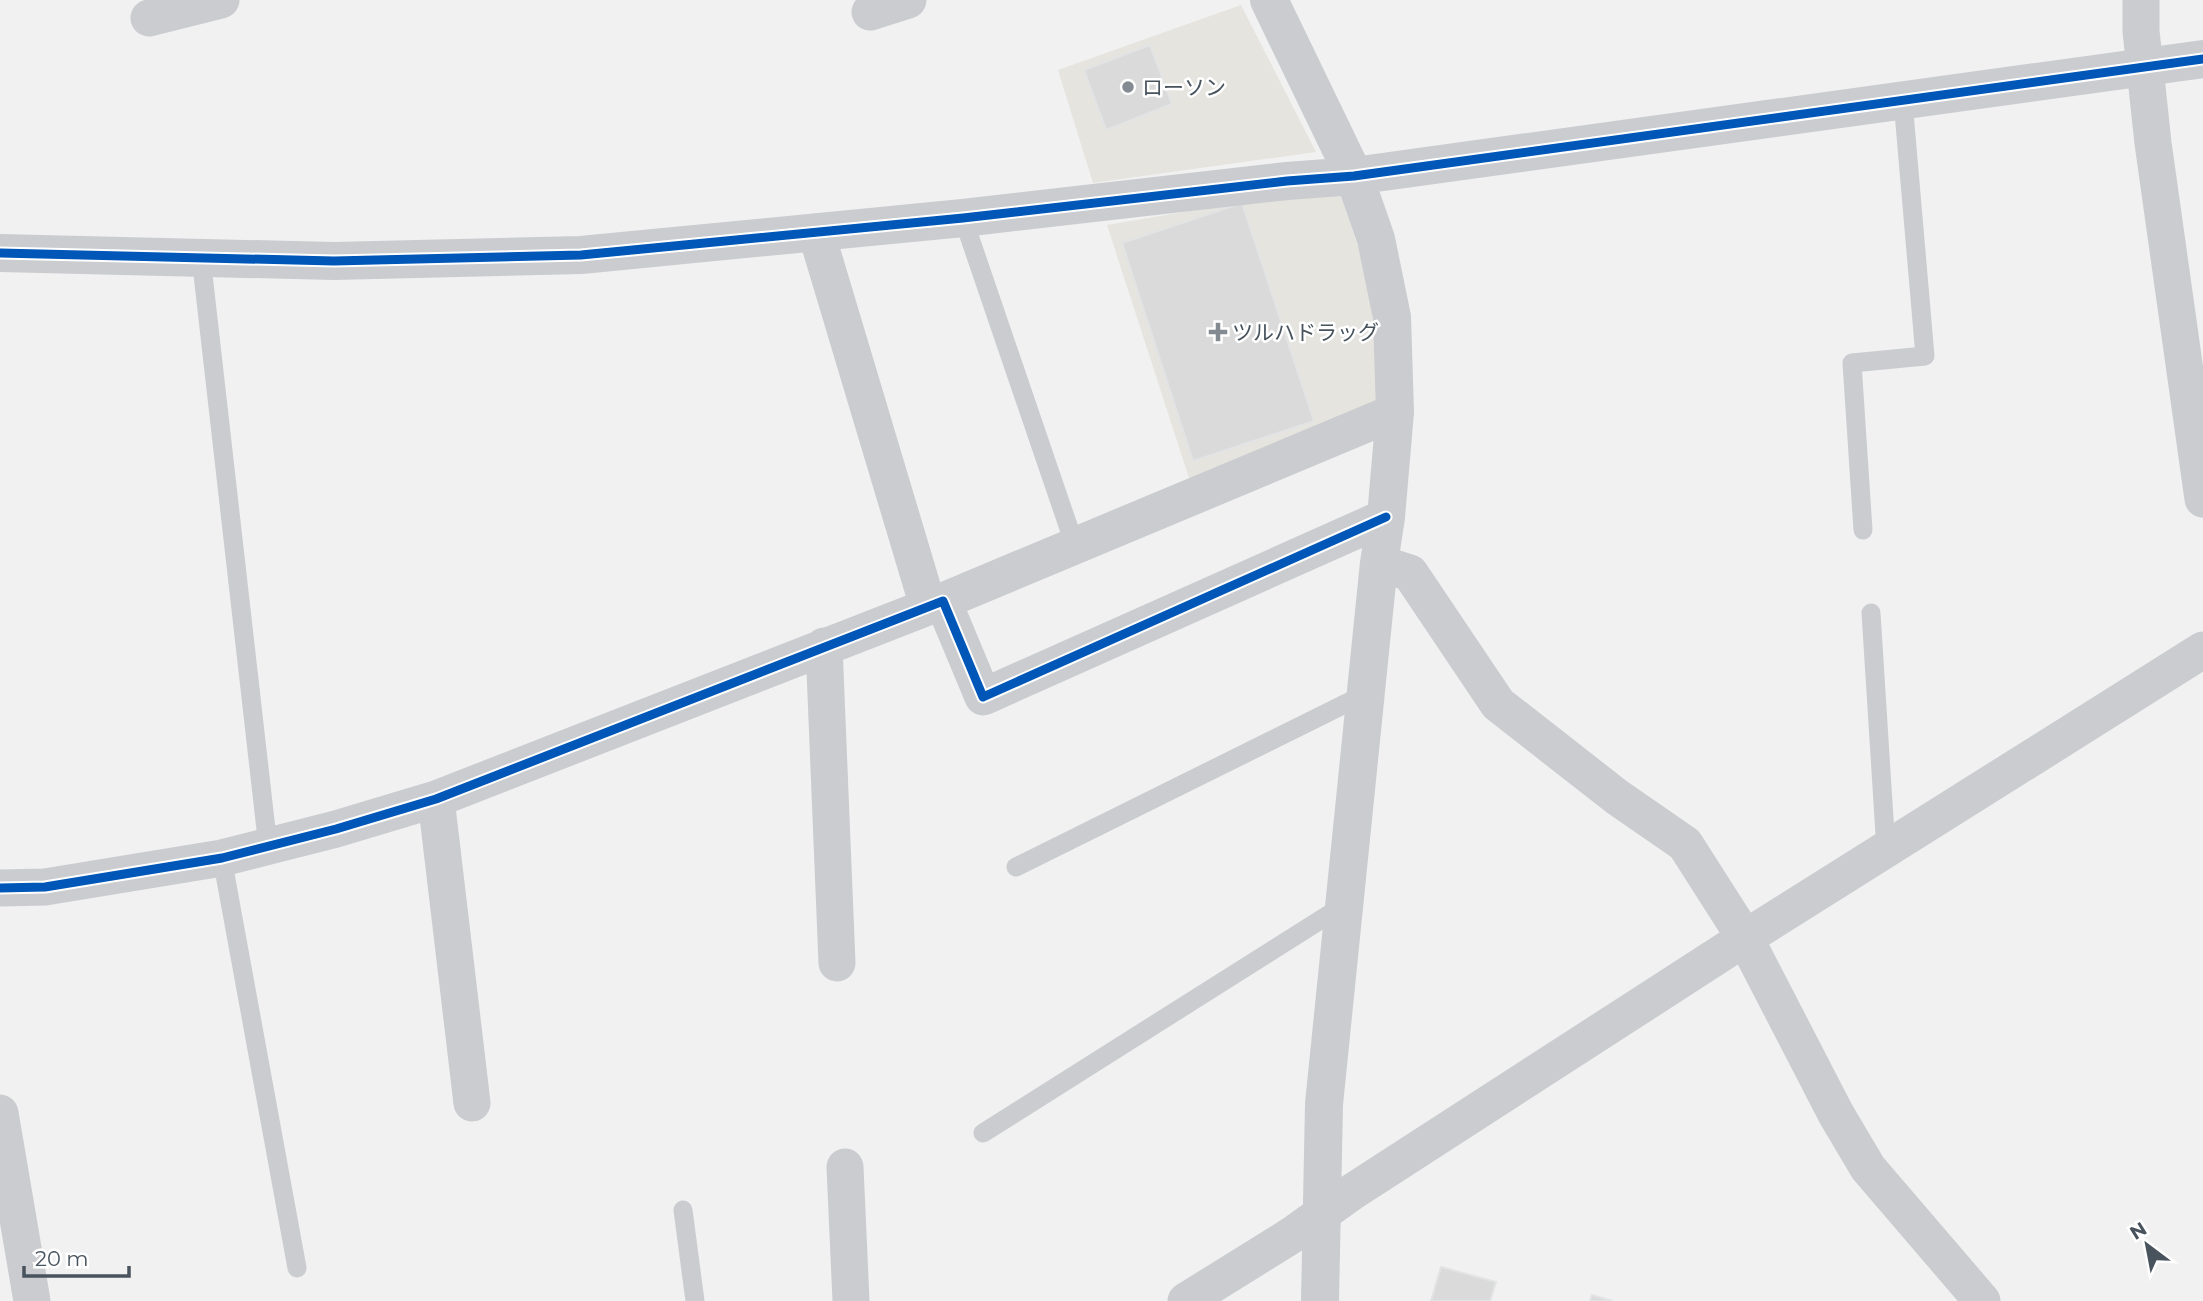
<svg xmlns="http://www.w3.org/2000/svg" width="2203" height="1301" font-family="Montserrat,'Noto Sans JP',sans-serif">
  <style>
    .commercial { fill: #e5e4df }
    .building { fill: #dadadb; stroke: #e2e3e4; stroke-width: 2 }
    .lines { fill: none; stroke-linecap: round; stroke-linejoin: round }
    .service { stroke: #cacccf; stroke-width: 19 }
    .minor { stroke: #cacccf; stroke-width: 37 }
    .tertiary { stroke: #cacccf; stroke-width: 38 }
    .cycleway-casing { stroke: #fff; stroke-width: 13 }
    .cycleway { stroke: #0057b8; stroke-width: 9 }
    .poi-dot { fill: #838a91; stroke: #fff; stroke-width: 2.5 }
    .labels { text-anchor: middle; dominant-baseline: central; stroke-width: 5; stroke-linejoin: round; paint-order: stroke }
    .poi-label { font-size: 21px; fill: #48535d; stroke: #fff; text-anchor: start }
  </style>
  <rect width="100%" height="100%" fill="#f1f1f1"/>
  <!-- commercial -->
  <path class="commercial" d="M1241,5L1316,152L1093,183L1058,70Z
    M1339,190L1365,267L1379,358L1381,404L1190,481L1107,225L1290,194Z"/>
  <!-- building -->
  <path class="building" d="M1150,45L1172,104L1106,130L1084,70Z
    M1242,203L1314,421L1193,461L1122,243Z
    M1441,1267L1496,1282L1490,1301H1431Z
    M1592,1295L1612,1301H1590Z"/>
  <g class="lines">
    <!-- service -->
    <path class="service" d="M963,218L1075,546
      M201,257L268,847
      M1863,530L1852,363L1925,356L1903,101
      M1871,613L1886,850
      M222,858L297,1268
      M1016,867L1367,693
      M983,1133L1344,905
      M683,1210L695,1301"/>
    <!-- minor -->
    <path class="minor" d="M2141,0V31L2153,143L2203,499
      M870,12L908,0
      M149,18L221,0
      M816,232L928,606
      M1379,563L1410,573L1498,704L1617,797L1685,844L1745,938L1836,1114L1868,1168L1982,1301
      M943,601L1395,412
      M824,646L837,963
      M436,799L472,1103
      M0,888L45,887L222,858L336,829L436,799L943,601L983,697L1386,517
      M0,1113L32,1301
      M845,1167L851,1301
      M1186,1301L1292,1235L1352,1192L1745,938L2203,650"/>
    <!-- tertiary -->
    <path class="tertiary" d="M1269,0L1354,176L1376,239L1392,317L1395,412L1386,517L1379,563L1324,1104L1320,1301
      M0,253L334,261L581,255L963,218L1287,181L1354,176L2203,59"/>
    <defs>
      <path id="cycleway" d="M0,253L334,261L581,255L963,218L1287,181L1354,176L2203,59
        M0,888L45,887L222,858L336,829L436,799L943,601L983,697L1386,517"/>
    </defs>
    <!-- cycleway casing -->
    <use href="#cycleway" class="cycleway-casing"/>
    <!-- cycleway -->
    <use href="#cycleway" class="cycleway"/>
  </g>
  <!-- markers -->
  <g class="poi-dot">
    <circle cx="1128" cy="87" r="7"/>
    <path d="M1214.5 321.5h7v7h7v7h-7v7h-7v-7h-7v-7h7z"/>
  </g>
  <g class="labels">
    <!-- poi labels -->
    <g class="poi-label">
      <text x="1142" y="87">ローソン</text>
      <text x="1232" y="332">ツルハドラッグ</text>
    </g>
  </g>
  <!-- north arrow -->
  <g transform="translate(2147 1245) rotate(328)" stroke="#ffffff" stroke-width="5" paint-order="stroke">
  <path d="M0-5L12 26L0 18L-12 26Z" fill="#48535d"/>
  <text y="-10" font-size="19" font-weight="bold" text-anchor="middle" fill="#48535d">N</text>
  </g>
  <!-- scale -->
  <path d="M24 1266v10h105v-10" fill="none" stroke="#48535d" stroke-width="3.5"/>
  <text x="35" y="1266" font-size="21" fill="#48535d" stroke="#ffffff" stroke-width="5" paint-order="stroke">20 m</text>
</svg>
